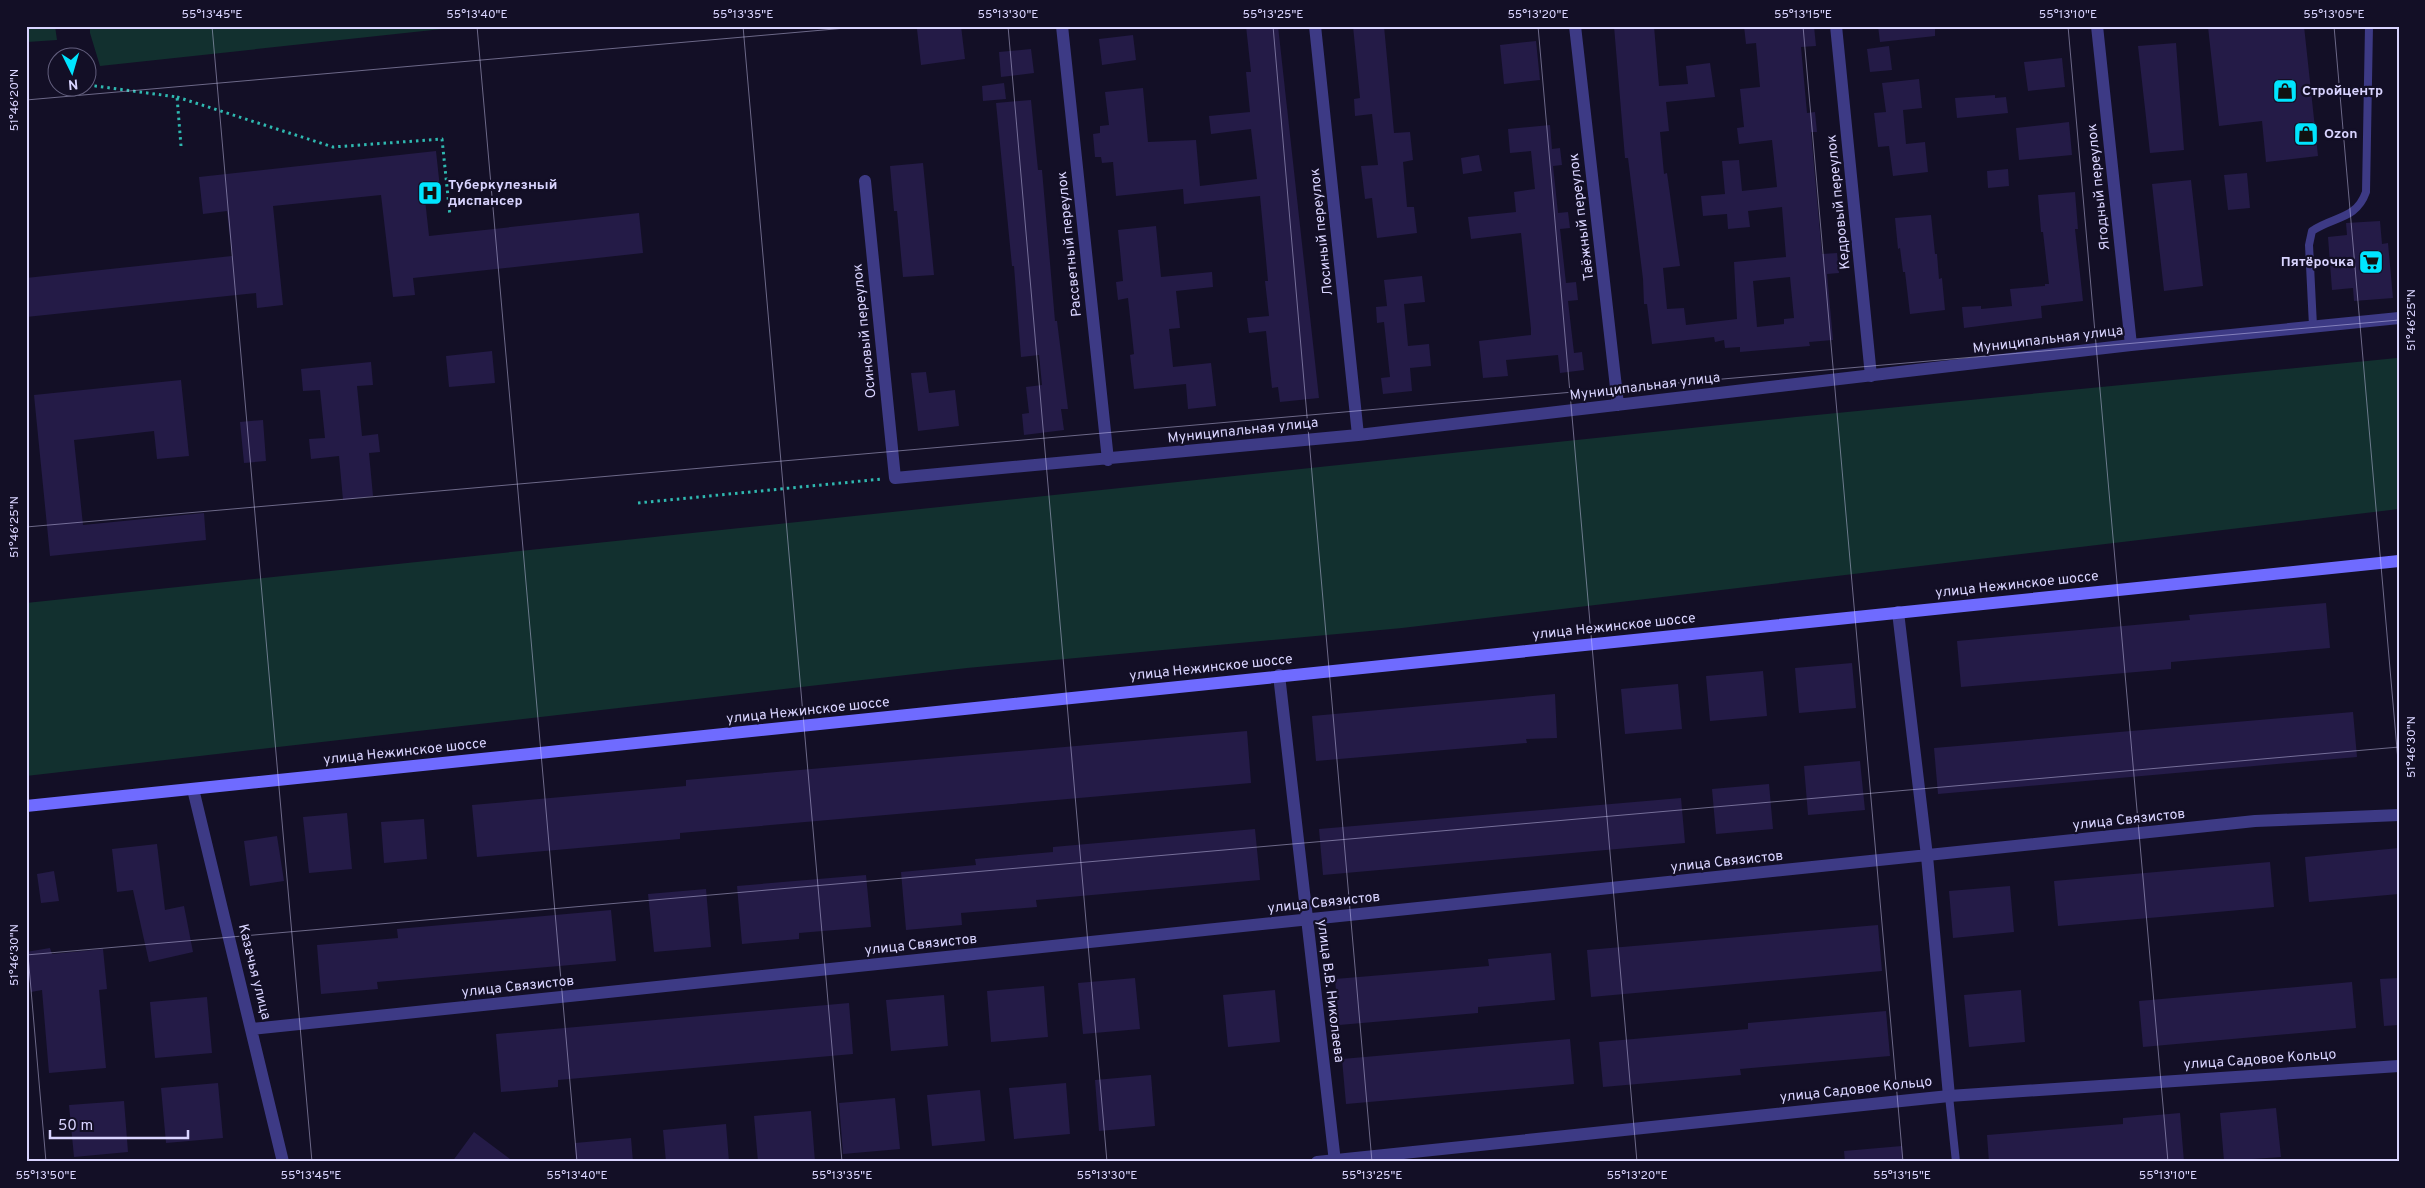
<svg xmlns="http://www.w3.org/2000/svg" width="2425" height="1188" font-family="Overpass,sans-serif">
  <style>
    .green { fill: #12302f }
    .building { fill: #241b47; fill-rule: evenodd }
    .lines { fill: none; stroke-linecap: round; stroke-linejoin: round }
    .path { stroke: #2fb8b0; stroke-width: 3; stroke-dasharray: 2.5 4; stroke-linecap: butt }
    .service { stroke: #3d3a85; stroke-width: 8 }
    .minor { stroke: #3d3a85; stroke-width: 12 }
    .tertiary { stroke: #3d3a85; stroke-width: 12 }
    .secondary { stroke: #6f6bff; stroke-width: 12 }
    .ticks { fill: none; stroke: #d9d4ff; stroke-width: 1; stroke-opacity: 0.45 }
    .labels { text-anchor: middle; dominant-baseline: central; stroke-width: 4.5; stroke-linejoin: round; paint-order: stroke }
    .poi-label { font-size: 14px; font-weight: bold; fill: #d9d4ff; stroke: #130f26; text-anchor: start }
    .street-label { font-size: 14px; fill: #d9d4ff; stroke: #130f26 }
    .neatline { fill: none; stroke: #d9d4ff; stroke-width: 2 }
    .ticks-label { font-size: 12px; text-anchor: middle; fill: #d9d4ff }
  </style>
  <rect width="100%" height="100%" fill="#130f26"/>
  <!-- green -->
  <path class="green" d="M29,26H55L57,40L27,42Z
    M90,26H470L100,66L90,33Z
    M2397,358L2399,509L1402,628L967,668L26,776V603L1796,417Z"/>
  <!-- building -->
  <path class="building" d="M939,26H961L965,59L921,65L917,29Z
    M1246,26H1278L1319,398L1280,402L1278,387L1272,388L1266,331L1249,333L1247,318L1269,316L1265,281H1268L1260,196L1184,204L1183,189L1116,196L1113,162L1102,163L1101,157H1095L1093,134L1100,133V126L1109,125L1105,92L1143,88L1148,142L1196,140L1200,186L1257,179L1251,129L1211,134L1209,116L1250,112L1246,72H1251Z
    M1353,26H1384L1394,133L1410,132L1413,160L1403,162L1407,207H1414L1417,233L1377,238L1372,198L1365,199L1361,166L1378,165L1372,114L1355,116L1354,99L1360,98Z
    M1614,26H1654L1659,86L1688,84L1686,66L1710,63L1715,97L1666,102L1669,131L1660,132L1664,174L1667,173L1680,266L1663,268L1667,309L1684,308L1686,325L1737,319L1734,262L1786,257L1782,207L1748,211L1750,227L1728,229L1727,214L1703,216L1701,196L1725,194L1722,161L1739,160L1742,191L1777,187L1772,140L1739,144L1737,128L1744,127L1740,89L1760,87L1756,43L1746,44L1744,26H1814L1816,46L1801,47L1807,113L1815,112L1817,132H1811L1822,254L1837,253L1839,273L1827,274L1833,340L1809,342L1810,346L1740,352V347L1725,348L1724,340L1715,342L1714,337L1652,344L1647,304H1644L1643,279L1628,158H1625ZM1790,277L1794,318L1784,319V324L1757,327L1753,281Z
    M1878,26H1935V36L1880,42Z
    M2216,26H2304L2318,156L2266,162L2262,121L2219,126L2208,27Z
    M1133,35L1136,60L1102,65L1099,39Z
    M1536,41L1540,80L1504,84L1500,45Z
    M2176,43L2184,150L2150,153L2138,46Z
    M1889,46L1892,70L1870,72L1867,49Z
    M1031,49L1034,73L1001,77L999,52Z
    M2062,58L2065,87L2028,91L2024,62Z
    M1919,79L1922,108L1903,110L1906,144L1925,142L1928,172L1893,176L1889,146L1878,147L1874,113L1886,112L1882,83Z
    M1004,83L1006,99L983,101L982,86Z
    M1995,95V98L2006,97L2008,113L1957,118L1955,98Z
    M1031,100L1038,170H1042L1055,321H1057L1068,409H1061L1064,430L1024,435L1022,414L1029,413L1026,387L1042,385L1039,355L1021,357L1014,266H1012L996,103Z
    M2069,122L2072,155L2019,160L2016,128Z
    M1550,125L1552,149L1560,148L1562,165L1553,166L1558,213L1568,212L1570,228L1560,229L1566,283L1576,282L1578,300L1568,301L1574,353L1582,352L1584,370L1560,373L1558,355L1506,360L1508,376L1483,378L1479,341L1531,335V329L1521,233L1471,239L1468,217L1516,212L1514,192L1535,189L1531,151L1510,153L1508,129Z
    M436,151L440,188L424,190L429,236L639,213L643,253L413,278L415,295L393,297L381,195L273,206L283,305L257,308L256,293L26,317V278L232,256L227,211L203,214L199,177Z
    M1479,155L1482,171L1463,174L1461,158Z
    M923,163L934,275L903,277L897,211H894L890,166Z
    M2008,169L2009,186L1988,188L1987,171Z
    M2247,173L2250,208L2228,210L2224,175Z
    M2191,180L2203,286L2164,291L2152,184Z
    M2075,192L2078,229H2075L2083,301L2041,306L2042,318L1964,328L1962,307L1981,306V309L2012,306L2010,289L2045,286V284H2049L2043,232H2041L2038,195Z
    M1931,215L1935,254H1937L1939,279L1942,278L1945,310L1910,314L1905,272H1903L1900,248L1898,249L1895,218Z
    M2380,221L2382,244L2388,243L2393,298L2354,301L2353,288L2332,290L2328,237L2347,235L2346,223Z
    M1156,226L1161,277L1212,272L1213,287L1176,291L1180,328L1169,329L1173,367L1211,363L1216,406L1188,409L1186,384L1134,389L1130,355L1134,354L1128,298L1118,300L1116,282L1123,281L1118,230Z
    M1422,276L1425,302L1404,304L1408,346L1429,344L1431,366L1410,368L1412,391L1383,394L1381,378L1390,377L1384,322L1377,323L1376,307L1387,306L1384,280Z
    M492,351L495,383L449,387L446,356Z
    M371,362L373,385L357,386L362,436L378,434L380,452L369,453L373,496L343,500L339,456L311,459L309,439L325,438L320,390L303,391L301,369Z
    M926,372L929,393L955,390L959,426L918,431L911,373Z
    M181,380L189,456L157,459L154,431L74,440L83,525L204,513L206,540L50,556L34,395Z
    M263,420L266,461L244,463L240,422Z
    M2326,603L2330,648L2171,662V669L1961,687L1957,641L2190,620L2189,615Z
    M1852,663L1856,708L1799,713L1795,668Z
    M1763,671L1767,716L1710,721L1706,676Z
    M1678,684L1682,729L1625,734L1621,689Z
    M1555,694L1557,738L1526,739L1527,743L1316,761L1312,716Z
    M2353,712L2357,757L1938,794L1934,748Z
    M1247,731L1251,783L680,833V839L477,857L472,805L686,786V780Z
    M1860,761L1865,810L1808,815L1804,766Z
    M1769,784L1773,829L1716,834L1712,789Z
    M1681,798L1685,843L1323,875L1319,829Z
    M347,813L352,869L309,873L303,817Z
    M424,819L427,859L384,863L381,822Z
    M1255,829L1260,880L1036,900L1037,907L961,913L962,925L906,930L901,872L976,865L975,859L1053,852V847Z
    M277,836L284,881L250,886L244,841Z
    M157,844L165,910L184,906L193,952L149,962L133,890L117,892L112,849Z
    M2399,848V894L2309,902L2305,857Z
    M2270,862L2274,907L2058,926L2054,881Z
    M54,871L59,901L41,903L37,874Z
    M866,875L871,927L799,933V939L742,944L737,886Z
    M2010,886L2014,932L1953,938L1949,891Z
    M706,889L711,947L654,952L648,894Z
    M611,910L616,961L377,982L378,989L321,994L317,945L398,938L397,929Z
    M1878,925L1882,971L1591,997L1587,950Z
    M50,948L52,954L103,949L107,989L99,990L106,1068L49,1073L42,990L31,992L26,952Z
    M1551,953L1555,1000L1478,1007V1013L1339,1025L1335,979L1489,966L1488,959Z
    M1135,978L1140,1029L1083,1034L1078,983Z
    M2399,978V1025L2384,1026L2380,979Z
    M2352,982L2356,1028L2143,1047L2139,1001Z
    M1044,986L1048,1037L991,1042L987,991Z
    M1275,990L1280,1042L1228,1047L1223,995Z
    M2021,990L2025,1042L1969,1047L1964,995Z
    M944,995L948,1046L891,1051L886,1000Z
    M207,997L212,1053L155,1058L150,1002Z
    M849,1003L853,1054L558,1080V1087L501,1092L496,1034Z
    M1886,1011L1890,1056L1740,1069L1741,1075L1603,1087L1599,1042L1748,1029V1023Z
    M1570,1039L1574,1084L1346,1104L1342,1059Z
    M1151,1075L1155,1126L1099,1131L1095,1080Z
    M218,1083L223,1138L166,1143L161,1088Z
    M1066,1083L1070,1134L1014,1139L1009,1088Z
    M980,1090L985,1141L932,1146L927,1095Z
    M895,1098L900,1149L843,1154L839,1103Z
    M124,1101L128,1152L74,1157L69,1105Z
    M2276,1108L2281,1157L2224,1161L2220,1113Z
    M811,1111L815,1162H758L754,1116Z
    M2180,1113L2184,1162H1989L1987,1135L2123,1124V1118Z
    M726,1124L729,1162H666L663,1130Z
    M474,1132L514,1162H452Z
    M631,1138L633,1162H576L575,1143Z
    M1902,1146L1903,1162H1845L1844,1151Z"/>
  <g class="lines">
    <!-- path -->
    <path class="path" d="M67,50L68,58
      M88,85L177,97L181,146
      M177,97L333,147L442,139L450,216
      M638,503L882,479"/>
    <!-- service -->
    <path class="service" d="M2313,326L2309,245L2312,231C2334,216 2356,220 2366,192L2369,26
      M1949,1096L1956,1162"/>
    <!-- minor -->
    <path class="minor" d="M1062,26L1108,460
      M1315,26L1358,435
      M1575,26L1618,405
      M1836,26L1871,376
      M2097,26L2131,345
      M865,181L895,478L1358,435L2131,345L2399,318
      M1898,612L1927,856L1949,1096
      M1279,675L1335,1162
      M193,789L283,1162
      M252,1029L2255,821L2399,815"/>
    <!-- tertiary -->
    <path class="tertiary" d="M1317,1162L1949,1096L2399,1066"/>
    <!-- secondary -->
    <path class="secondary" d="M26,806L2399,561"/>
  </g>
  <!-- ticks -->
  <path class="ticks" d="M212,26L312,1162M477,26L577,1162M743,26L842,1162M1008,26L1107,1162M1273,26L1372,1162M1538,26L1637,1162M1803,26L1903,1162M2068,26L2168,1162M2334,26L2399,772M26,100L869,26M26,527L2399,320M26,932L46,1162M26,955L2399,747"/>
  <!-- icons -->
  <defs>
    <symbol id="shop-square" viewBox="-11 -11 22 22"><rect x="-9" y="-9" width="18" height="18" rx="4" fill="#00e5ff" stroke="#130f26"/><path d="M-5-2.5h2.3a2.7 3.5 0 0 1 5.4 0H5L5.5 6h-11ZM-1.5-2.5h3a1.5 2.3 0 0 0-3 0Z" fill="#111"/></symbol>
    <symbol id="hospital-square" viewBox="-11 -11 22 22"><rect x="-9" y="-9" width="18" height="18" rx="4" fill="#00e5ff" stroke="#130f26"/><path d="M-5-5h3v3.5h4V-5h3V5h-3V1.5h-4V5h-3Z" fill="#111"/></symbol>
    <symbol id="supermarket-square" viewBox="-11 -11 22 22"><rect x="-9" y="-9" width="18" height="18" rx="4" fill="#00e5ff" stroke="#130f26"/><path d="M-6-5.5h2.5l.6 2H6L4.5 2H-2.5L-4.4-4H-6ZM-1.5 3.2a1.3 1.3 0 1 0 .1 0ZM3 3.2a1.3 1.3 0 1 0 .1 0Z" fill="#111"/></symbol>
  </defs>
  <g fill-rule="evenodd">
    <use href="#shop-square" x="2271" y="77" width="28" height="28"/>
    <use href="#shop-square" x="2292" y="120" width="28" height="28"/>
    <use href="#hospital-square" x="416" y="179" width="28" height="28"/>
    <use href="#supermarket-square" x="2357" y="248" width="28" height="28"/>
  </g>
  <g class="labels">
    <!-- poi labels -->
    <g class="poi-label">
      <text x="2302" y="91">Стройцентр</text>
      <text x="2324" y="134">Ozon</text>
      <text x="448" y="185">Туберкулезный<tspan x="448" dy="16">диспансер</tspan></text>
      <text x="2354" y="262" text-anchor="end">Пятёрочка</text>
    </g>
    <!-- street labels -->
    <g class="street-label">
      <text transform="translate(2099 187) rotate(-96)">Ягодный переулок</text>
      <text transform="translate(1839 202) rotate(-96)">Кедровый переулок</text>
      <text transform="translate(1582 217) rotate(-97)">Таёжный переулок</text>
      <text transform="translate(1322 232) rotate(-96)">Лосиный переулок</text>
      <text transform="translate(1070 244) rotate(-96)">Рассветный переулок</text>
      <text transform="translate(865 331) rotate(-96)">Осиновый переулок</text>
      <text transform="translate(2048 340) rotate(-7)">Муниципальная улица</text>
      <text transform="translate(1645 387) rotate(-7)">Муниципальная улица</text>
      <text transform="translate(1243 431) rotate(-6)">Муниципальная улица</text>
      <text transform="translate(2017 585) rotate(-6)">улица Нежинское шоссе</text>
      <text transform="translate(1614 627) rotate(-6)">улица Нежинское шоссе</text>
      <text transform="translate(1211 668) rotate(-6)">улица Нежинское шоссе</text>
      <text transform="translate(808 711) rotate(-6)">улица Нежинское шоссе</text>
      <text transform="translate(405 752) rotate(-6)">улица Нежинское шоссе</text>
      <text transform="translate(2129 820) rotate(-6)">улица Связистов</text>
      <text transform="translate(1727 862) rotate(-6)">улица Связистов</text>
      <text transform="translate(1324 903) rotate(-6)">улица Связистов</text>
      <text transform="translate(921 945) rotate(-6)">улица Связистов</text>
      <text transform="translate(254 972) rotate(76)">Казачья улица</text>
      <text transform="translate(518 987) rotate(-6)">улица Связистов</text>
      <text transform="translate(1330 991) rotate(83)">улица В.В. Николаева</text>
      <text transform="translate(2260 1060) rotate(-4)">улица Садовое Кольцо</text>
      <text transform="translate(1856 1090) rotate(-6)">улица Садовое Кольцо</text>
    </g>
  </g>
  <!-- border -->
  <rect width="2425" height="1188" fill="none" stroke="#130f26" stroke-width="55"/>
  <!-- north arrow -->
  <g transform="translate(72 72) rotate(175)"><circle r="24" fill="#130f26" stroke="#625e7d"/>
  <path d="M0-4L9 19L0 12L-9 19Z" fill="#00e5ff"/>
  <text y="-8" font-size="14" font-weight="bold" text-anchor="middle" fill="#d9d4ff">N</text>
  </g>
  <!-- scale -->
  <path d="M50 1130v8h138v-8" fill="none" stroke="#d9d4ff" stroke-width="2.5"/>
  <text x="58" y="1130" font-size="15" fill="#d9d4ff" stroke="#130f26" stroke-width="4" paint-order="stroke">50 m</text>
  <rect x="28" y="28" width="2370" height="1132" class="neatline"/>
  <g class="ticks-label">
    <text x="212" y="18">55°13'45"E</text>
    <text x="477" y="18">55°13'40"E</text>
    <text x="743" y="18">55°13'35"E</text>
    <text x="1008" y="18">55°13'30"E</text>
    <text x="1273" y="18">55°13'25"E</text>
    <text x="1538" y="18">55°13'20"E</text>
    <text x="1803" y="18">55°13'15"E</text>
    <text x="2068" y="18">55°13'10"E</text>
    <text x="2334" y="18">55°13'05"E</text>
    <text transform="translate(14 100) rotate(-90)" y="4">51°46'20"N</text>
    <text transform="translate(2411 320) rotate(-90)" y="4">51°46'25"N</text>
    <text transform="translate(14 527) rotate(-90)" y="4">51°46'25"N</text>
    <text transform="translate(2411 747) rotate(-90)" y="4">51°46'30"N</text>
    <text transform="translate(14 955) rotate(-90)" y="4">51°46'30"N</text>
    <text x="46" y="1179">55°13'50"E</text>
    <text x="311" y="1179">55°13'45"E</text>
    <text x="577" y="1179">55°13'40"E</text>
    <text x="842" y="1179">55°13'35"E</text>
    <text x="1107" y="1179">55°13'30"E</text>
    <text x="1372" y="1179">55°13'25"E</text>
    <text x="1637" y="1179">55°13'20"E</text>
    <text x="1902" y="1179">55°13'15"E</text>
    <text x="2168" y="1179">55°13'10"E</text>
  </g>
</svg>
